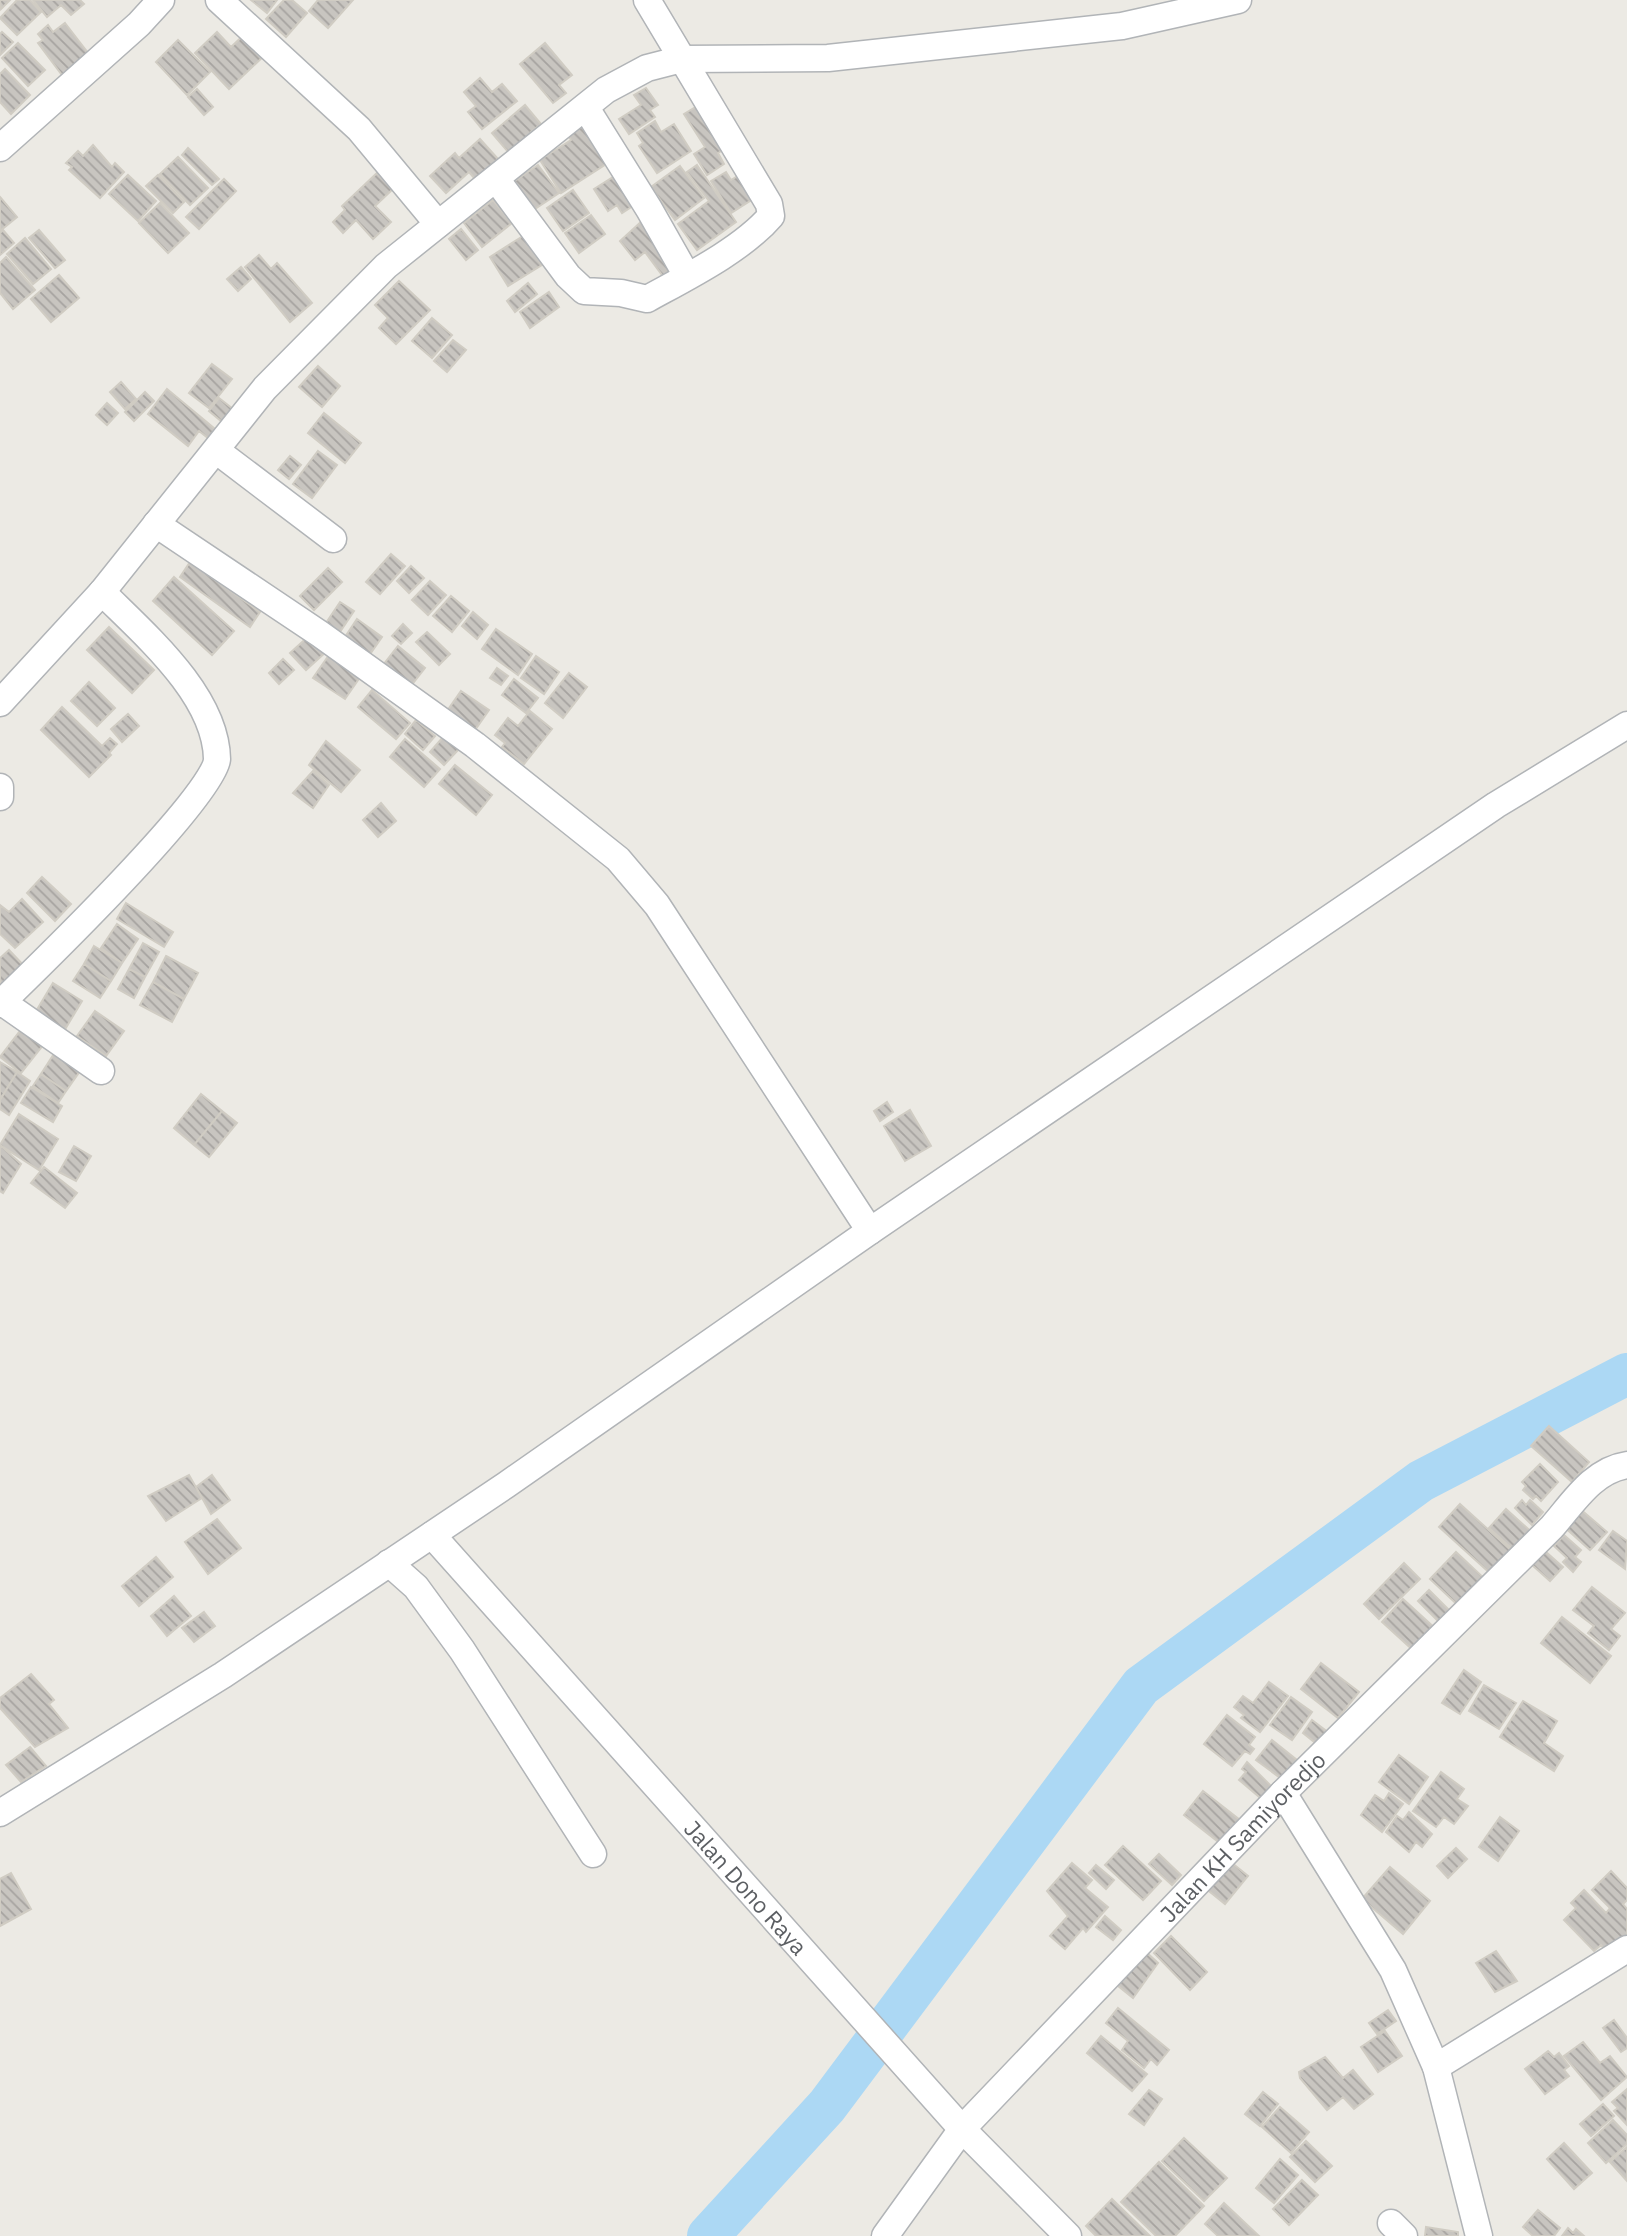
<svg xmlns="http://www.w3.org/2000/svg" width="1627" height="2236" font-family="'IBM Plex Sans',sans-serif">
  <style>
    .lines { fill: none; stroke-linecap: round; stroke-linejoin: round }
    .river { stroke: #acd8f4; stroke-width: 42 }
    .building { fill: url(#building-back-hatch); stroke: #d0ccc3; stroke-width: 2 }
    .minor-casing { stroke: #b1b4b7; stroke-width: 29 }
    .minor { stroke: #fff; stroke-width: 26 }
    .labels { text-anchor: middle; dominant-baseline: central; stroke-width: 7; stroke-linejoin: round; paint-order: stroke }
    .street-label { font-size: 23px; fill: #5c5f63; stroke: #fff }
  </style>
  <defs>
    <pattern id="building-back-hatch" width="6" height="6" patternUnits="userSpaceOnUse" patternTransform="scale(1.75)"><rect width="6" height="6" fill="#c8c5c0"/><path d="M-1 5l2 2M0 0l6 6M5-1l2 2" fill="none" stroke="#a6a3a0"/></pattern>
  </defs>
  <rect width="100%" height="100%" fill="#eceae4"/>
  <g class="lines">
    <!-- river -->
    <path class="river" d="M708,2236L827,2106L1141,1686L1421,1481L1627,1374"/>
  </g>
  <!-- building -->
  <path class="building" d="M0,0H10L1,9Z
    M17,0H30L41,12L17,35L0,18Z
    M33,0H80L84,4L71,15L61,5L47,17Z
    M251,0H277L267,13Z
    M284,0H292L307,13L286,37L266,19Z
    M318,0H353L328,28L309,11Z
    M65,23L92,58L65,79L38,43L43,40L38,34L48,25L53,32Z
    M2,32L13,42L0,55V34Z
    M217,32L231,47L247,32L267,53L229,89L195,53Z
    M178,40L210,72L187,95L156,62Z
    M18,43L45,70L28,86L2,58Z
    M545,43L572,75L559,85L566,93L553,103L520,64Z
    M5,69L30,95L11,114L0,102V74Z
    M480,78L492,92L502,84L517,101L482,129L468,112L476,106L464,92Z
    M646,88L658,105L650,110L655,117L629,134L619,119L641,105L634,95Z
    M197,89L213,107L204,115L188,97Z
    M702,103L730,146L718,153L724,164L707,175L694,154L705,147L684,114Z
    M525,105L541,124L531,132L533,135L510,154L492,133Z
    M580,121L614,159L561,193L540,160L571,140L565,131Z
    M655,121L661,132L674,124L691,151L657,173L639,146L643,143L637,133Z
    M480,139L498,159L475,179L469,172L446,193L430,176L455,153L459,158Z
    M93,145L112,167L115,163L124,172L100,198L69,170L72,167L66,163L78,151L83,156Z
    M188,148L219,179L212,185L182,155Z
    M178,157L208,188L190,205L160,174Z
    M538,165L559,193L526,215L506,187Z
    M697,165L736,222L697,250L678,224L709,201L687,172Z
    M680,166L704,198L675,220L651,187Z
    M746,171L761,194L731,213L711,181L726,172L731,180Z
    M621,172L636,204L622,213L617,205L608,211L594,189Z
    M377,173L393,189L375,206L391,222L373,239L356,220L343,233L333,222L345,210L342,206Z
    M128,175L156,201L138,221L109,194Z
    M158,175L184,202L173,213L146,186Z
    M224,179L236,191L199,229L186,217Z
    M573,190L589,213L563,231L547,208Z
    M0,197L17,217L0,231Z
    M493,200L512,223L482,247L464,223Z
    M160,203L189,233L168,253L139,223Z
    M591,215L605,234L579,253L565,233Z
    M643,220L679,268L665,279L645,252L635,260L620,241Z
    M461,229L478,250L466,260L449,239Z
    M3,230L14,243L0,255V233Z
    M39,230L65,260L55,268L29,238Z
    M523,236L542,265L508,286L490,257Z
    M25,238L51,269L33,284L7,254Z
    M259,255L271,269L277,263L312,303L290,322L245,267Z
    M6,257L35,290L13,309L0,293V263Z
    M241,267L251,279L238,291L227,279Z
    M59,275L79,298L51,322L31,299Z
    M399,281L430,310L396,344L379,328L388,318L375,305Z
    M528,283L537,294L515,312L507,301Z
    M549,292L559,307L530,328L520,312Z
    M432,318L452,335L432,358L412,341Z
    M453,340L466,350L447,372L434,361Z
    M212,364L232,379L209,408L189,393Z
    M318,366L340,386L322,407L299,387Z
    M121,382L136,399L125,409L110,392Z
    M167,389L215,429L208,438L199,431L188,446L148,414Z
    M145,392L154,401L134,421L125,412Z
    M219,398L238,413L227,426L209,411Z
    M107,403L118,413L107,425L96,415Z
    M324,413L361,443L345,463L308,433Z
    M318,451L337,465L312,498L293,484Z
    M290,456L301,465L289,479L278,470Z
    M391,554L405,566L380,594L366,582Z
    M190,562L260,612L250,627L180,577Z
    M411,566L424,578L409,593L397,581Z
    M328,568L342,582L314,610L300,596Z
    M174,577L234,631L212,655L153,601Z
    M430,581L446,595L428,615L412,600Z
    M451,596L469,611L452,632L433,616Z
    M340,602L354,611L338,635L324,626Z
    M473,612L488,625L477,639L462,626Z
    M357,619L382,637L368,657L343,640Z
    M403,624L412,633L401,644L392,636Z
    M109,627L154,670L132,693L87,650Z
    M496,629L532,654L518,675L482,649Z
    M427,632L450,654L439,665L416,642Z
    M311,634L326,652L306,670L290,653Z
    M398,646L425,668L410,687L383,665Z
    M331,652L363,673L345,699L313,678Z
    M536,656L559,672L544,694L521,678Z
    M283,659L294,670L279,684L269,673Z
    M497,668L508,676L501,685L490,678Z
    M569,673L587,687L563,718L545,703Z
    M514,679L538,698L526,713L502,695Z
    M89,682L115,708L97,726L71,701Z
    M372,690L410,723L396,739L358,707Z
    M461,691L489,710L475,730L447,711Z
    M62,707L102,746L110,738L117,744L109,753L111,755L89,777L41,730Z
    M530,711L552,729L524,764L502,747L505,743L495,735L508,718L518,726Z
    M128,714L139,726L122,742L111,729Z
    M416,720L435,736L423,750L405,734Z
    M444,736L459,749L444,765L430,752Z
    M405,739L440,769L424,787L390,757Z
    M326,741L360,770L341,792L309,765Z
    M455,765L492,795L476,815L439,784Z
    M313,771L329,785L313,808L293,793Z
    M381,803L396,821L378,837L363,820Z
    M42,877L71,904L55,921L27,893Z
    M22,899L43,922L15,948L0,934V905L9,912Z
    M126,903L173,932L164,947L117,919Z
    M117,924L138,939L122,963L101,948Z
    M143,943L159,952L145,977L129,969Z
    M94,946L122,963L111,981L84,964Z
    M9,950L26,968L0,988V958Z
    M166,956L198,973L184,999L153,982Z
    M84,964L111,981L100,998L73,981Z
    M129,969L145,977L134,998L118,989Z
    M153,982L184,999L172,1022L140,1005Z
    M53,983L82,1001L64,1031L35,1013Z
    M95,1011L124,1031L106,1056L77,1036Z
    M23,1027L44,1044L21,1073L0,1057Z
    M59,1046L85,1064L66,1091L41,1074Z
    M0,1062L17,1072L0,1100Z
    M17,1072L30,1081L9,1115L0,1109V1100Z
    M41,1074L66,1091L58,1103L33,1086Z
    M31,1087L62,1106L53,1122L21,1103Z
    M201,1094L222,1111L194,1145L174,1128Z
    M887,1102L893,1112L880,1121L874,1111Z
    M910,1110L931,1146L905,1161L884,1126Z
    M222,1111L237,1123L209,1157L194,1145Z
    M19,1114L58,1139L39,1170L0,1145Z
    M0,1145L21,1164L3,1193L0,1191Z
    M74,1146L91,1156L76,1181L59,1172Z
    M44,1167L77,1193L65,1208L31,1183Z
    M1549,1426L1589,1462L1572,1482L1531,1446Z
    M1540,1464L1558,1482L1541,1501L1536,1496L1533,1499L1523,1490L1526,1486L1522,1482Z
    M189,1475L202,1498L166,1521L148,1496Z
    M212,1475L230,1500L211,1514L196,1487Z
    M1522,1500L1526,1505L1530,1500L1543,1512L1532,1525L1515,1508Z
    M1460,1504L1513,1552L1492,1575L1439,1527Z
    M1579,1508L1607,1532L1590,1550L1563,1526Z
    M1506,1509L1536,1536L1519,1555L1489,1528Z
    M217,1519L241,1548L208,1574L185,1542Z
    M1613,1531L1627,1541L1625,1569L1599,1550Z
    M1564,1535L1581,1550L1575,1557L1581,1562L1573,1572L1563,1562L1567,1558L1554,1546Z
    M1545,1551L1563,1567L1550,1581L1532,1565Z
    M1456,1552L1488,1582L1463,1610L1430,1579Z
    M156,1557L173,1577L139,1606L122,1586Z
    M1404,1563L1420,1579L1379,1619L1364,1604Z
    M1592,1587L1625,1613L1611,1629L1620,1636L1609,1650L1588,1633L1594,1626L1573,1610Z
    M1429,1590L1453,1614L1442,1625L1418,1601Z
    M174,1596L191,1616L167,1636L151,1616Z
    M1403,1599L1436,1629L1415,1652L1382,1622Z
    M204,1612L215,1626L194,1642L182,1628Z
    M1562,1617L1611,1656L1590,1683L1541,1643Z
    M1321,1663L1359,1692L1338,1718L1301,1689Z
    M1464,1670L1481,1682L1460,1714L1442,1703Z
    M31,1674L54,1700L49,1704L68,1728L35,1747L0,1708V1698Z
    M1269,1682L1288,1696L1260,1732L1241,1718L1244,1715L1234,1707L1243,1696L1253,1703Z
    M1484,1685L1516,1703L1499,1729L1469,1711Z
    M1291,1697L1312,1712L1292,1740L1270,1725Z
    M1523,1701L1557,1721L1544,1743L1563,1756L1554,1771L1500,1737Z
    M1227,1715L1255,1737L1249,1745L1254,1749L1250,1754L1245,1751L1232,1766L1204,1744Z
    M1312,1720L1333,1736L1323,1749L1303,1733Z
    M1272,1740L1302,1764L1287,1783L1256,1760Z
    M30,1747L46,1766L21,1782L6,1765Z
    M1399,1755L1428,1777L1409,1804L1379,1782Z
    M1247,1762L1274,1789L1264,1801L1239,1780L1246,1772L1242,1769Z
    M1441,1772L1464,1789L1457,1799L1468,1806L1454,1824L1444,1817L1436,1827L1413,1811Z
    M1203,1791L1240,1820L1221,1844L1184,1815Z
    M1389,1793L1403,1804L1382,1832L1361,1815L1375,1795L1384,1801Z
    M1409,1812L1432,1834L1422,1847L1416,1842L1409,1852L1386,1832L1397,1816L1403,1820Z
    M1500,1817L1519,1831L1498,1861L1479,1847Z
    M1123,1846L1161,1881L1143,1900L1105,1865Z
    M1456,1848L1467,1859L1448,1878L1437,1866Z
    M1159,1854L1181,1875L1172,1885L1149,1864Z
    M1227,1859L1248,1876L1225,1904L1204,1887Z
    M1072,1863L1092,1880L1085,1888L1108,1907L1086,1932L1083,1928L1065,1949L1050,1936L1068,1916L1047,1891Z
    M1096,1865L1114,1880L1106,1889L1089,1873Z
    M1390,1867L1430,1901L1403,1934L1362,1899Z
    M1611,1871L1627,1888V1900L1623,1904L1627,1909V1935L1608,1953L1601,1945L1594,1951L1564,1920L1576,1908L1571,1903L1584,1890L1606,1913L1610,1908L1592,1890Z
    M11,1873L31,1909L0,1926V1879Z
    M1105,1916L1121,1930L1113,1940L1096,1927Z
    M1171,1936L1207,1972L1190,1990L1154,1953Z
    M1145,1951L1158,1963L1133,1998L1113,1982Z
    M1496,1951L1517,1981L1495,1992L1476,1963Z
    M1118,2008L1169,2050L1157,2065L1151,2059L1144,2068L1122,2050L1128,2041L1106,2023Z
    M1388,2010L1396,2021L1377,2034L1369,2023Z
    M1614,2020L1627,2038V2048L1621,2052L1603,2028Z
    M1385,2031L1402,2056L1378,2072L1361,2047Z
    M1101,2036L1147,2074L1132,2091L1087,2053Z
    M1583,2042L1600,2063L1610,2056L1627,2077L1601,2100L1564,2056Z
    M1548,2051L1554,2057L1559,2053L1569,2066L1564,2070L1569,2076L1545,2094L1525,2069Z
    M1325,2057L1343,2078L1353,2070L1373,2094L1354,2109L1343,2097L1327,2110L1300,2078L1299,2072Z
    M1627,2089V2125L1614,2111L1618,2108L1612,2102Z
    M1149,2090L1162,2099L1144,2125L1129,2114Z
    M1263,2092L1278,2104L1260,2126L1245,2114Z
    M1603,2104L1614,2116L1591,2136L1580,2124Z
    M1280,2107L1309,2132L1291,2153L1262,2127Z
    M1613,2120L1627,2135V2144L1606,2163L1588,2143Z
    M1184,2138L1227,2178L1204,2201L1162,2161Z
    M1306,2141L1332,2166L1315,2182L1290,2157Z
    M1564,2143L1592,2173L1574,2189L1547,2159Z
    M1627,2147V2181L1610,2162Z
    M1280,2159L1298,2175L1274,2203L1256,2188Z
    M1159,2162L1204,2206L1175,2236H1156L1121,2202Z
    M1302,2180L1318,2195L1289,2225L1273,2209Z
    M1112,2199L1150,2236H1096L1086,2226Z
    M1224,2203L1259,2236H1218L1205,2224Z
    M1538,2210L1560,2228L1554,2236H1533L1523,2227Z
    M1426,2227L1458,2232V2236H1425Z
    M1568,2228L1573,2233L1576,2229L1584,2236H1562Z"/>
  <g class="lines">
    <defs>
      <g id="minor">
        <path d="M219,0L359,129L438,224"/>
        <path d="M586,108L649,209L687,276"/>
        <path d="M0,148L139,24L161,0"/>
        <path d="M496,179L568,276L584,291L621,293L647,299C685,278 742,250 771,216L769,204L647,0"/>
        <path d="M217,451L333,539"/>
        <path d="M156,524L320,634L475,745L618,859L657,905L870,1231"/>
        <path d="M0,703L102,592L265,388L386,266L606,90L647,68L682,59L828,58L1122,26L1238,0"/>
        <path d="M0,787V797"/>
        <path d="M2,1002L101,1071"/>
        <path d="M0,1004C34,971 217,794 217,759C216,695 145,635 102,592"/>
        <path id="s1" d="M432,1535L962,2129L1068,2236"/>
        <path d="M389,1563L416,1587L462,1650L593,1854"/>
        <path d="M1283,1793L1393,1970L1436,2067L1479,2236"/>
        <path d="M0,1813L223,1675L506,1485L870,1231L1496,805L1627,725"/>
        <path d="M1436,2067L1627,1949"/>
        <path d="M1391,2223L1404,2236"/>
        <path id="s2" d="M885,2236L962,2129L1283,1793L1552,1527C1573,1503 1593,1470 1627,1465"/>
      </g>
    </defs>
    <!-- minor casing -->
    <use href="#minor" class="minor-casing"/>
    <!-- minor -->
    <use href="#minor" class="minor"/>
  </g>
  <g class="labels">
    <!-- street labels -->
    <g class="street-label">
      <text stroke="none"><textPath href="#s2" startOffset="537">Jalan KH Samiyoredjo</textPath></text>
      <text stroke="none"><textPath href="#s1" startOffset="472">Jalan Dono Raya</textPath></text>
    </g>
  </g>
</svg>
